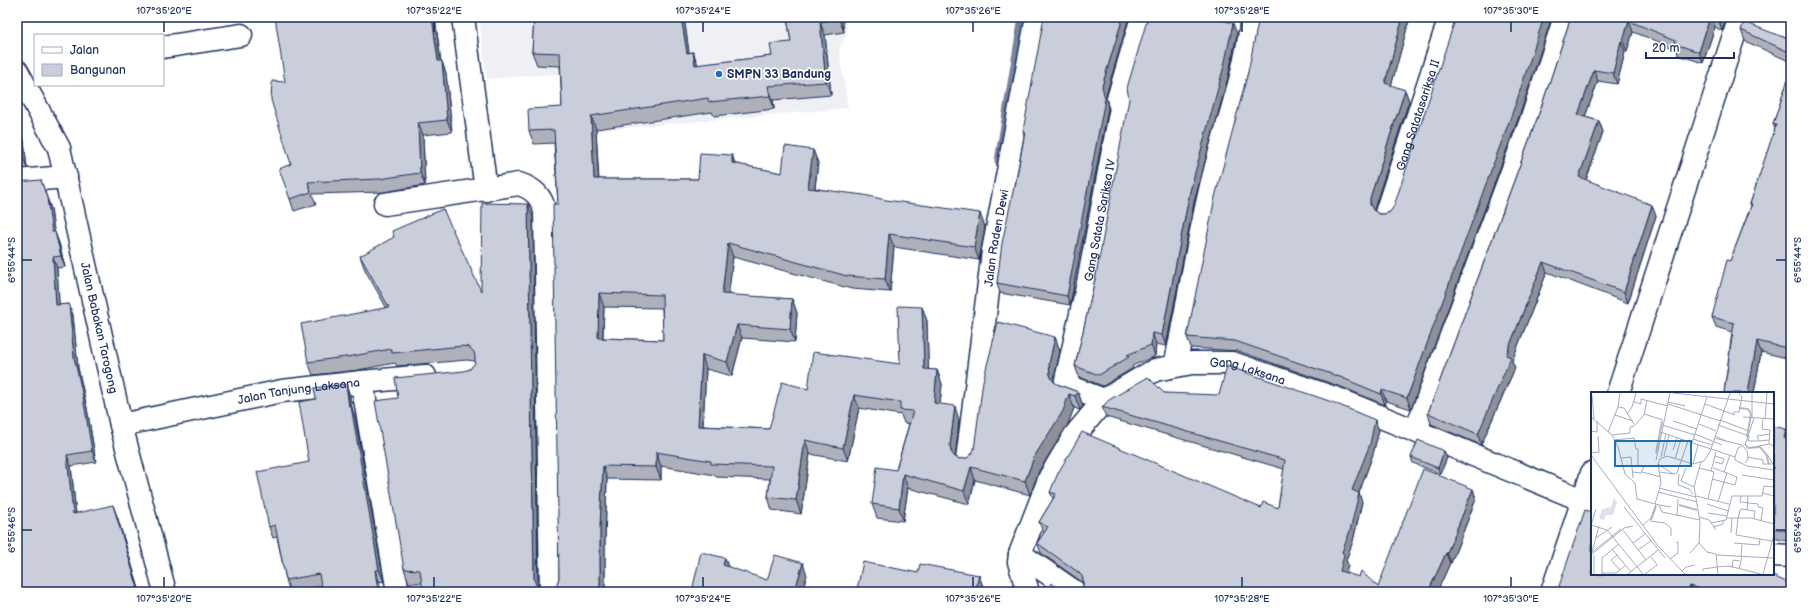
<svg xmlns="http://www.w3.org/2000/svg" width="1808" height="609" font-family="'Balsamiq Sans',sans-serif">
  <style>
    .built { fill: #eff0f4 }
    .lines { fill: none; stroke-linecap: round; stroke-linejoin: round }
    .stream { stroke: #77839f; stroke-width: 9 }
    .minor-casing { stroke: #1b2f5e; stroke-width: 25 }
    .minor { stroke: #fff; stroke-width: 22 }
    .wall { fill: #aeb1bb; stroke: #1b2f5e; fill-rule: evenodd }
    .shaded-wall { fill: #8d9099; stroke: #1b2f5e }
    .building { fill: #caceda; stroke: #1b2f5e; fill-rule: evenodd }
    .ticks { fill: none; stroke: #1b2f5e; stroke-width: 1.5 }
    .poi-dot { fill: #1f6fb2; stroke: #fff; stroke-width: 1.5 }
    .labels { text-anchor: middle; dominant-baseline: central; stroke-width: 3.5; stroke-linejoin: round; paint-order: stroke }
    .poi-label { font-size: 12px; font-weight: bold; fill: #1b2f5e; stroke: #fff; text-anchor: start }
    .street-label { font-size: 12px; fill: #1b2f5e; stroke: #fff }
    .inset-river { fill: none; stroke: #b5bbca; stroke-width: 2 }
    .inset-road { fill: none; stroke: #a4acbf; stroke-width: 1 }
    .view { fill: #1f6fb2; fill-opacity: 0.15; stroke: #1f6fb2; stroke-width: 2 }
    .inset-edge { fill: none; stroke: #1b2f5e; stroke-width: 2 }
    .neatline { fill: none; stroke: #1b2f5e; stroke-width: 1.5 }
    .ticks-label { font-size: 10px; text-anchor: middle; fill: #1b2f5e }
  </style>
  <rect width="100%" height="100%" fill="#fff"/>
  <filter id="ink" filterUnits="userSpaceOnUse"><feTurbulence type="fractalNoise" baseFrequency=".025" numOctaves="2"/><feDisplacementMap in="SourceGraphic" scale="8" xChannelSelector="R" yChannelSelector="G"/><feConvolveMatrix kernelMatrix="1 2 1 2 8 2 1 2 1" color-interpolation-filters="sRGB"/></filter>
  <g filter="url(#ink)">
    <!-- built -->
    <path class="built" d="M479,17H846L847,34L839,48L848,108L600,130L595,74H556L487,79Z"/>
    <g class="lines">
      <!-- stream -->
      <path class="stream" d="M999,161L1023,17"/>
      <defs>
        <g id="minor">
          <path d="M463,17L486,190"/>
          <path d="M1741,17L1791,36"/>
          <path d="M163,47L241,35"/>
          <path id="s1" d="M17,71L59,148L121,425L165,592"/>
          <path d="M17,181L66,177"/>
          <path d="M385,204L519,184C534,189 541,196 545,211L551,592"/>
          <path id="s2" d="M1386,213L1450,17"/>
          <path d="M1175,366C1188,305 1197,243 1212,182C1225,127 1246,74 1252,17"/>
          <path d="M362,382L425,376"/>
          <path d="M1618,393L1740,17"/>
          <path id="s3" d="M1104,400L1067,386L1066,380L1088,283L1121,108L1118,99L1142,17"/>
          <path id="s4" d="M121,425L282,391L362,382L398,592"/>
          <path d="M1416,430L1533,115L1565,17"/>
          <path id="s5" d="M967,460L993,251L1037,17"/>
          <path d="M1020,554L1075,592"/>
          <path d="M1773,555L1791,556"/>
          <path id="s6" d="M1028,592L1019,562L1020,554L1050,477L1075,435L1104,400L1155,370L1192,363H1232L1340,400L1592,504"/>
          <path d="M1552,592L1592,473"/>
        </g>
      </defs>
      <!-- minor casing -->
      <use href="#minor" class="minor-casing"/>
      <!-- minor -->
      <use href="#minor" class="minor"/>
    </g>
    <!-- wall -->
    <path class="wall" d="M435,17L441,61L446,73L452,132L423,135L425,185L383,192L312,194L316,204L294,211L290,199L291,164L285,82Z
      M506,17H684L689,53L693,52L698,65L772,56L791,42L787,17H842L844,32L825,35L831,95L773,100L774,109L714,116L712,112L596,129L599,179H698L732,155L735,164L782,173L813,150L818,163L815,188L985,227L979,260L894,247L890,292L852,289L733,257L728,295L792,299L797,313L795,342L742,338L732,376L706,369L703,426L769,429L808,389L900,364L922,307L927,321L928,370H937L942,384L940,404L959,420L955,457L960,459L967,458L972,454L1055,337L1060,351L1054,378V382L1057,384L1078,392L1083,406L1080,410L1074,408L1068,424L1039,471L1030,495L975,480L969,504L908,488L903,521L877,518L872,504L896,470L909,424L904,423L901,415L859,408L848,461L810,454L801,514L772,510L768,497L770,479L716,477L715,475L661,466V480L607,479L605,539V592H423L422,583H409L404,569L398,398L470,369L475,363V362L474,361L467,360L397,366L395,363L358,370L313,375L308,362L386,307L365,270L360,256L481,291L533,217L538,588L540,590L547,591L553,589L557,584L559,578L558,204L554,143L534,144L529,131L562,107L560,66L537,65L532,52L534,19ZM604,307L662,308L663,340L603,338Z
      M1410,17L1391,86L1405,90L1409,101L1374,211L1379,214H1385L1390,212L1521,111L1411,409L1386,401L1385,405L1344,388L1238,351L1191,348L1187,337L1248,72Z
      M1571,17H1727L1722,31L1715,27L1703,63L1678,55L1677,49L1633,32L1627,52H1625L1617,84L1598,81L1585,117L1599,121L1603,132L1586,180L1656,216L1628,303L1547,272L1512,361L1515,368L1481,445L1431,424L1428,413L1541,108Z
      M1776,17H1791V23Z
      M1741,30L1783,37H1791V62L1745,41Z
      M1237,34L1228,77L1194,202L1166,346L1156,344L1155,356L1132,366L1133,368L1103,386L1079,377L1075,366L1096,275Z
      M1791,71V359L1761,352L1754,393H1724L1732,332L1716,327L1712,317L1730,261L1751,206L1750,204L1775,129L1773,124Z
      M1106,95L1108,109L1070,305L1000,293L997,283L1024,136L1023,131Z
      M17,123L18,130H20L24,141L27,168L17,170Z
      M41,180L51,209L54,232L59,243L65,267L57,268L59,305L69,304L73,315L78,368L87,408L96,462L71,466L76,513L117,516L140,592H17Z
      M346,384L350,396L352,408L355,418L384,582L379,581L381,592H322L321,586L290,592L286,580L277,537L273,538L269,527L309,462L316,399Z
      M1164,393L1379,430L1373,454L1359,493L1362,502L1353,541L1346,560L1348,565L1346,573L1378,587L1473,489L1476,499L1451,563H1450L1437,592H1078L1081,589L1084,583L1082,582L1041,553L1037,543L1044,533L1043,532L1039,522L1053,499L1050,492L1278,508L1284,469L1106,417L1102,407Z
      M1773,426L1790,439L1791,440V542L1773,538Z
      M1444,451L1447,458L1440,474L1413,463L1411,457Z
      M918,573L979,575L983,587L982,592H858L857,589Z
      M1592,574L1791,592H1557Z"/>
    <!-- shaded-wall -->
    <path class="shaded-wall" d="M432,17H435L442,74L438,61Z
      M681,17H684L691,66L687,53Z
      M839,17H842L844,32L839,19Z
      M1123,17H1129L1106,95L1108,109L1070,305L1067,296L1102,86Z
      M1403,17H1410L1389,94L1385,83Z
      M1544,17H1552L1521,111L1411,409L1407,398Z
      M1710,17H1711L1715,27L1703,63L1699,52Z
      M1719,17H1727L1722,31L1719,20Z
      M1629,21L1633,32L1627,52L1623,41Z
      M820,22L825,35L831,95L826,82Z
      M1233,23L1237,34L1228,77L1194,202L1166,346L1162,335L1190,191Z
      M1621,41L1625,52L1617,84L1613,73Z
      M693,52L698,65H695Z
      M442,61L446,73L452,132L447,120Z
      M1594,70L1598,81L1582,125L1578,115Z
      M768,86L773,100L774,109L770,96Z
      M1405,90L1409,101L1374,209V215L1370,204V198Z
      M591,116L596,129L599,193L594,179Z
      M1599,121L1603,132L1583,188L1579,177Z
      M17,123L18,125L19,142L17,136Z
      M418,123L423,135L425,185L420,173Z
      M20,130L24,141L27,168L23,157Z
      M813,150L818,163L813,201L808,188Z
      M732,155L737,169L732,163Z
      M47,198L51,209L56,243L52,232Z
      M528,204L533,217L538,592L534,579Z
      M1652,205L1656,216L1628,303L1624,292Z
      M980,213L985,227L979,260L974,247Z
      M55,232L59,243L65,267L61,256Z
      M889,234L894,247L890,292L885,279Z
      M728,243L733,257L727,308L722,294Z
      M53,257L57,268L60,316L56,305Z
      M1543,262L1547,272L1512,361L1515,368L1481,445L1478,434L1506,355Z
      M599,293L604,307L602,351L598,338Z
      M792,299L797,313L795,342L790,329Z
      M69,304L73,315L78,368L87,408L96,462L92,451L74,357Z
      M922,307L927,321L929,382L924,369Z
      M737,325L742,338L732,376L727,362Z
      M1152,333L1156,344L1155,356L1151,345Z
      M1055,337L1060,351L1054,378L1055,388L1050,375L1049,364Z
      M1757,341L1761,352L1754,393H1748Z
      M702,355L706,369L702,440L698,426Z
      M937,370L942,384L939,416L934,403Z
      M346,384L350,396L352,408L355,418L384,582L379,570Z
      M1382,390L1386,401L1385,405L1381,394Z
      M1078,392L1083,406L1080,410L1075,396Z
      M1069,394L1074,408L1068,424L1039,471L1030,495L1025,481L1034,457Z
      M854,395L859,408L848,461L843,448Z
      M955,406L959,420L955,459L951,452L950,445Z
      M1375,420L1379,430L1373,454L1359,493L1362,502L1353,541L1346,560L1348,565L1344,581L1340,571L1342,552L1352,490Z
      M1786,429L1790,440L1784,438Z
      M805,440L810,454L801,514L796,500Z
      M1444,451L1447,458L1440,474L1438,468Z
      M656,452L661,466V480L656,467Z
      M67,455L71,466L77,525L73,514Z
      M603,466L607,479L605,539V592H600V526Z
      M971,467L975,480L969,504L964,491Z
      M903,474L908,488L903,521L899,508Z
      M1473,489L1476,499L1451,563L1447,553Z
      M113,505L117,516L140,592H139Z
      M1446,553L1450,563L1437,592H1428Z
      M725,558L729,569L723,565Z
      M803,563L807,575L802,592H796L795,590Z
      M375,570L379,581L381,592H378Z
      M979,575L983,587L982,592H975Z
      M1690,586L1692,592H1688Z"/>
    <!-- building -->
    <path class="building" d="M275,17H432L438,61H442L447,120L418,123L420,173L379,179L308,182L311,192L290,199L279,169L291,164L271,100L272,81L285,82Z
      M534,17H681L687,53L693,52L695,65L772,56L770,44L791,42L787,17H839V19L820,22L826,82L768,86L770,96L709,102L708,98L591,116L594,179H698L700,153L732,155V163L782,173L785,146L813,150L808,188L864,195L886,200L980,213L974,247L889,234L885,279L847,276L728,243L722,294L792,299L790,329L737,325L727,362L702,355L698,426L769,429L782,382L808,389L813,352L900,364L898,306L922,307L924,369L937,370L934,403L955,406L950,445L951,452L955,457L960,459L967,458L972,454L974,449L983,381L998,322L1055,337L1049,364L1050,375L1053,381L1057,384L1078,392L1075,396L1069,394L1063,411L1034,457L1025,481L971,467L964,491L903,474L899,508L872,504L877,467L896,470L913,411L900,410V402L854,395L843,448L805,440L796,500L768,497L772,466L711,464V461L656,452V467L603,466L600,526V592H423L420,570L404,569L375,401L398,398L395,378L464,371L470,369L475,363V357L474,352L469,347L462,346L392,353L391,349L353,356L308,362L301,324L389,307L360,256L394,237L392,231L443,209L481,291L482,203L528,204L534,579L536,585L540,590L547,591L553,589L557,584L559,578L553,204H558L554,130L529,131L528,109L562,107L560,53L532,52ZM599,293L662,295L663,340L598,338Z
      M1044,17H1123L1102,86L1105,99L1067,296L997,283L1002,243L1014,187H1015L1025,132L1023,131Z
      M1148,17H1209L1233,23L1224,66L1190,191L1162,335L1152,333L1151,345L1127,355L1129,357L1099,375L1075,366L1096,275L1129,99L1127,88Z
      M1259,17H1403L1385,83L1405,90L1370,198V204L1373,210L1379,214H1385L1390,212L1394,206L1456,17H1544L1517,100L1407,398L1382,390L1381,394L1340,377L1235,341L1187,337L1215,197L1248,72Z
      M1571,17H1710L1699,52L1675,44L1676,40L1629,21L1623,41H1621L1613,73L1594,70L1578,115L1599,121L1579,177L1652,205L1624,292L1543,262L1506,355L1511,357L1478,434L1428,413L1541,108Z
      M1713,17H1719V20Z
      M1744,22L1783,37H1791V53L1741,30Z
      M1791,71V349L1757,341L1748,393H1724L1734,323L1712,317L1727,260L1730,261L1752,204H1750L1776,125L1773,124Z
      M17,130H20L23,157L17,158Z
      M41,180L47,198L52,232H55L61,256L53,257L56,305L69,304L74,357L83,397L92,451L67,455L73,514L113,505L139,592H17V182Z
      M1227,366L1332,402L1375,420L1370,444L1352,490L1359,493L1350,531L1342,552L1344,555L1340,571L1359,577L1361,571L1378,587L1423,469L1473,489L1447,553H1446L1428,592H1078L1081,589L1084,583L1082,576L1078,572L1037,543L1048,527L1039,522L1056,494L1050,492L1058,473L1082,432L1261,508L1263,502L1278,508L1285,460L1102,407L1109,400L1148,377L1164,393L1219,395Z
      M346,384L349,407L351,406L379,570H375L378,592H322L319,574L286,580L275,525L269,527L257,472L309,462L299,402L316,399L314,388Z
      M1773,426L1786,429L1784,438L1791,440V532L1773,528Z
      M1418,440L1444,451L1438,468L1411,457Z
      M1585,510L1592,512V574H1768L1791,584V592H1711L1690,586L1688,592H1557Z
      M701,552L725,558L723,565L767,580L775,555L803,563L795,590L799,592H696L692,591Z
      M863,562L918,573L920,564L979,575L975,592H872L857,589Z
      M1051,583L1064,592H1045Z"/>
  </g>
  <!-- ticks -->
  <path class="ticks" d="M164,22V32M434,22V32M703,22V32M973,22V32M1242,22V32M1511,22V32M22,260H32M1776,260H1786M22,530H32M1776,530H1786M164,577V587M434,577V587M703,577V587M973,577V587M1242,577V587M1511,577V587"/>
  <!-- markers -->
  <circle class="poi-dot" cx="719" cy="74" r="4"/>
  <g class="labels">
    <!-- poi labels -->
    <g class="poi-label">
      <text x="727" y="74">SMPN 33 Bandung</text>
    </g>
    <!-- street labels -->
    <g class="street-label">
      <text stroke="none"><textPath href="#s2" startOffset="103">Gang Satatasariksa II</textPath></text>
      <text stroke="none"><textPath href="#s3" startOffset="209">Gang Satata Sariksa IV</textPath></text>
      <text stroke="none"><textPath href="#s5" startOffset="224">Jalan Raden Dewi</textPath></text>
      <text stroke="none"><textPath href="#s1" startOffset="272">Jalan Babakan Tarogong</textPath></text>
      <text stroke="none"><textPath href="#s6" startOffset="370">Gang Laksana</textPath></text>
      <text stroke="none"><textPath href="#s4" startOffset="181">Jalan Tanjung Laksana</textPath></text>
    </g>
  </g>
  <!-- overview -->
  <g transform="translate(1591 392)">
    <rect width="183" height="183" fill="#fff"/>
    <path d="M23,106L26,110L22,123H15L13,128L8,127L11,117L20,115Z" fill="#dee1e7"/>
    <path class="inset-river" d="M148,16L157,17L160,22L156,45M154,52L157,56L169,55L175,62L178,72M65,61L71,29M88,113L106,118M60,128L65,114"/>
    <path class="inset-road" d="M82,1L183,12M1,3L3,27M43,10L50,12V7L77,14M77,10L94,14M77,12L111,23M114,12L144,23M27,15L33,16L43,32M36,22L41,15L45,1M53,22L72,28M142,22L143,20H148L151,5L148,1M24,23L42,29M111,23L129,29M0,25L21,43L27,55L34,82L44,91L46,107L68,113L71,120L109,128M152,25L183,27M161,25V1M172,27L171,37L179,38L178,52L183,54M174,27L176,1M129,28L158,39M82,29L106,37M108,32L125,39M71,33L104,43M127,33L158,44L157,49H168M0,39L6,40V29M17,40L27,15L29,1M69,40L144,65V68L156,74L183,78M104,42L131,53M21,43L39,41V35L43,34L53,23L56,8M124,44L135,49M123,46L151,53L156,59L157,67L154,71M102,47L121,53M23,48L43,46L45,57H47V75M178,48L168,49L166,44L179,42M101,51L116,5M154,53L163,26M158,56L178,52M82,58L86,46M0,61L8,60L7,44M176,62L183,74M0,63L67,154L94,182M73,64L78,43M70,65L75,42M144,65L147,56L151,54M157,65L172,68V72H181M30,66L40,65L42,86M84,67L90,47M65,68L79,1M110,70L103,95L109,130L108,151L116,160L125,162L127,182M124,70L131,72L133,67L124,64M67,72L82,82L86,81L97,49M102,72L107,53M95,76L90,89L103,95M108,76L120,79L125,60M122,76L136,81L133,90M42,80L50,81L53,74M51,80L70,85M69,80L82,82M133,80L139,63M88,82L87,93L98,97L102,102M151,83L183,88M121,87L144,93L146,85L136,81M68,96L105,105M67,100L106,110M171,101L183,104M105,104L138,112M150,104L149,110L167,112M117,107L123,80L120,79M127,110L133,90M64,112L70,91L67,72L69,67L76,64L102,72L113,69L119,60L139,1M116,112L137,119M167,112V115L172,116L170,128M68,113L80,115M33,115L74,166M156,118L157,104M117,121L136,124M86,124L87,107M108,125L118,128L125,138M135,126H160L183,132M147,127L145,143L181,149M147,127L149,118L151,117L164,119L163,127M59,129L74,131L80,136V144M120,131L135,128L141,104H171L173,94L183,95M0,133L16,138L52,182M0,133L5,117M52,133L60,126L65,112M122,135L132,132V128M32,138L55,168M140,141L141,126M5,146L21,135M42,151L54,142M143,151L168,153L169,147M21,157L40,180M47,158L60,149M1,160L8,134M0,161L30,137M99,161L108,151M0,163L33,136L42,134M26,163L20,168L29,178M125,163L183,166M150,165L151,152M79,167L87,161V150H85M126,175L138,174L170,182M141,176L142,168L149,169M148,177L151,165M91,179L95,175L104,173M112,179V177L126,175M11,181H25L34,174M3,182V163M11,182V166L28,152M37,182L67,158M54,182L66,173L60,165M172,182L183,143"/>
    <path class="view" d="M24,49H100V74H24Z"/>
    <rect width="183" height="183" class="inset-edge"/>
  </g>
  <!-- margin -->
  <rect width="1808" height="609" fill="none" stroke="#fff" stroke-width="44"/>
  <!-- legend -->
  <rect x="34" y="34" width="130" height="52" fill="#ffffff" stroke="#a4acbf"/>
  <rect x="42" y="47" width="20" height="6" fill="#ffffff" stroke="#a4acbf"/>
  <text x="70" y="54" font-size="12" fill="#1b2f5e">Jalan</text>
  <rect x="42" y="64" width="20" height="12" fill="#caceda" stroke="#a4acbf"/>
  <text x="70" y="74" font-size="12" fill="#1b2f5e">Bangunan</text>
  <!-- scale -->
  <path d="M1646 52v6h88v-6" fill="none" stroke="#1b2f5e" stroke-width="2"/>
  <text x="1652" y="52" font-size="12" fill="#1b2f5e" stroke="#ffffff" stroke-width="3" paint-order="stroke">20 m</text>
  <rect x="22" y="22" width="1764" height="565" class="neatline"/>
  <g class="ticks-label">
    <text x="164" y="14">107°35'20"E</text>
    <text x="434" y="14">107°35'22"E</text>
    <text x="703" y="14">107°35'24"E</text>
    <text x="973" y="14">107°35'26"E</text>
    <text x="1242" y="14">107°35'28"E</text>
    <text x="1511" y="14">107°35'30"E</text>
    <text transform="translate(11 260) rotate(-90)" y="4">6°55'44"S</text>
    <text transform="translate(1797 260) rotate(-90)" y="4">6°55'44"S</text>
    <text transform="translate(11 530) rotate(-90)" y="4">6°55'46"S</text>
    <text transform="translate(1797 530) rotate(-90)" y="4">6°55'46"S</text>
    <text x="164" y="602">107°35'20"E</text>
    <text x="434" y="602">107°35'22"E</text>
    <text x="703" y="602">107°35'24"E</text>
    <text x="973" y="602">107°35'26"E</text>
    <text x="1242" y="602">107°35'28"E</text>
    <text x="1511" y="602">107°35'30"E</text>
  </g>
</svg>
